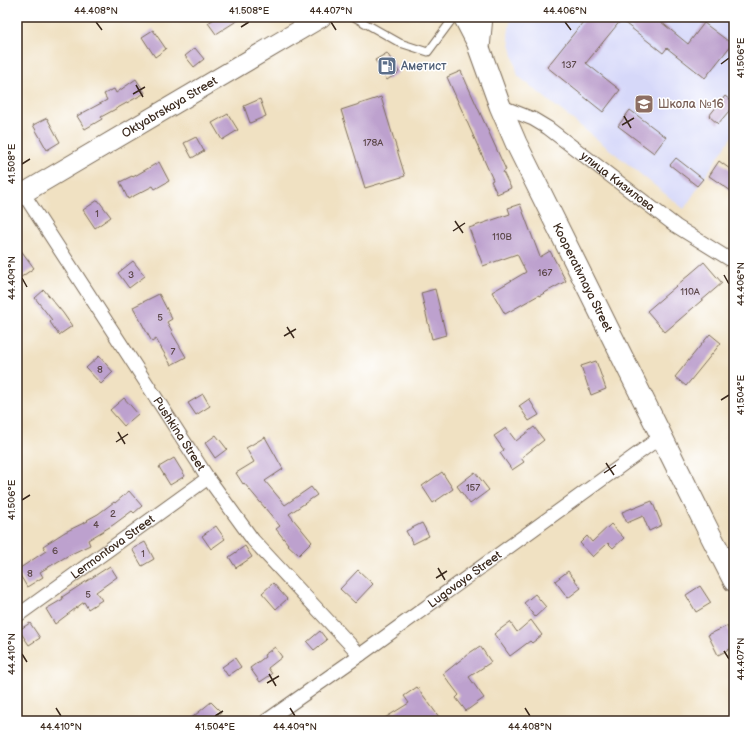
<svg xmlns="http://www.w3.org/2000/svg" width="751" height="738" font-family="'Balsamiq Sans',sans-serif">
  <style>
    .built { fill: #d6d8f9 }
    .building { fill: #bda1ce }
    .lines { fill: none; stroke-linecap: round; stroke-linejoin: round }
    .lane-casing { stroke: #7a6a57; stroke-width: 9 }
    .street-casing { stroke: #7a6a57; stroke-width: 15 }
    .secondary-casing { stroke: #7a6a57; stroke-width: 21 }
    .primary-casing { stroke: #7a6a57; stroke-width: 23 }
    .lane { stroke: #fff; stroke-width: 7 }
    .street { stroke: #fff; stroke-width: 13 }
    .secondary { stroke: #fff; stroke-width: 19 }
    .primary { stroke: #fff; stroke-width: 21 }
    .ticks { fill: none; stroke: #3b2a1e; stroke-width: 1.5 }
    .labels { text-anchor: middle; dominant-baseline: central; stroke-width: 3; stroke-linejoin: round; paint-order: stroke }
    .number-label { font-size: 10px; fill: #5c484a }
    .service-label { font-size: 12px; fill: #4e5e75; stroke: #fff; text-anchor: start }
    .education-label { font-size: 12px; fill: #785e54; stroke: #fff; text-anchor: start }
    .street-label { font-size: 12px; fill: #3b2a1e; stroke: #fff }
    .neatline { fill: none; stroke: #3b2a1e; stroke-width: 1.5 }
    .ticks-label { font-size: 10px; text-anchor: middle; fill: #3b2a1e }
  </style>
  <rect width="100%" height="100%" fill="#fff"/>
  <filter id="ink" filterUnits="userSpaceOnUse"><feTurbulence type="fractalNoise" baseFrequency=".025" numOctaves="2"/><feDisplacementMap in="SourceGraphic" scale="8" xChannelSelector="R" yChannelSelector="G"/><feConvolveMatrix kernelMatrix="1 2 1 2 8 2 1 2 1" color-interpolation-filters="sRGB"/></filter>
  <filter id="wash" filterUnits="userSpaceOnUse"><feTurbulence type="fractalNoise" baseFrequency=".012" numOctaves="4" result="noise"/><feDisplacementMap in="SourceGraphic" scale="16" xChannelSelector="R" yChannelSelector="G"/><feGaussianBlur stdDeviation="0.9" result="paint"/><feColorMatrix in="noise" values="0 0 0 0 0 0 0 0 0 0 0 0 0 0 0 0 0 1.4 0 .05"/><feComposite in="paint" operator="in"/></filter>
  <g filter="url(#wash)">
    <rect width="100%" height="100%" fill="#f0e1c2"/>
    <!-- built -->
    <path class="built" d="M511,17H734V133L684,209L518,76L508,35Z"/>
    <g id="blocks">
      <!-- building -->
      <path class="building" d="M217,17H243L216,34L208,23Z
        M587,17H655L688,44L704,23L732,44L705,78L667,48L663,53L621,20L586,63L620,90L603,112L547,67Z
        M153,30L166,49L155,57L142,37Z
        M195,48L204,59L194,67L185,56Z
        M387,53L399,72L387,80L375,60Z
        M461,71L506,170L503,172L511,188L497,194L491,181L493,180L447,77Z
        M136,79L145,93L101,117L102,119L85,129L77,116L107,100L104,94L114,89L116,93Z
        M725,96L734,103V105L718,124L709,116Z
        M381,97L405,176L365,188L341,110Z
        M260,99L266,116L250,123L244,106Z
        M630,110L666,137L654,153L618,126Z
        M228,114L238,130L222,140L212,123Z
        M47,118L60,142L47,150L33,125Z
        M196,137L204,151L192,158L184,143Z
        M676,158L703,179L697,186L670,165Z
        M719,161L734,172V193L709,176Z
        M159,162L169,181L155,189L153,186L128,199L120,182L132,176L133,177Z
        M98,200L111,217L95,228L83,210Z
        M520,204L540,257L550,251L566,281L539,296V295L505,314L492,292L526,272L517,254L483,266L469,228L510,214L508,208Z
        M17,245L34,268L17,280Z
        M133,261L145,276L129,288L118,273Z
        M704,262L722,283L665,332L647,311Z
        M435,289L446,335L432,339L421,293Z
        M44,290L63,313L72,326L59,335L50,322L52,320L35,298Z
        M159,294L172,319L167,322L172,331H171L186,357L171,365L156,339L152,342L133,307Z
        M710,334L721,343L686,386L675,377Z
        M99,356L113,372L101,384L86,368Z
        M596,361L606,389L591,395L581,366Z
        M203,394L210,406L196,415L188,403Z
        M124,398L138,414L124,426L110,410Z
        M529,399L539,415L529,421L519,406Z
        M534,427L544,440L521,458L524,462L512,470L500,453L504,450L494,436L506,428L516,441Z
        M216,435L227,449L215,458L205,443Z
        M265,437L283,469L265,481L285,505L311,487L317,495L289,514L303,531L312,542L299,555L287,544H288L276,529L280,526L244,483L243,484L236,473L254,462L246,448Z
        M174,458L185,476L170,485L159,467Z
        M442,472L453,489L433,503L422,486Z
        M475,472L489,490L470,504L457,486Z
        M129,491L142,506L134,513L132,511L113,525L88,540L90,545L69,555L40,572L43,577L27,587L17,570L46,551L43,546L65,532L88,521L87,520L98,514L114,502L115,503Z
        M652,501L662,525L649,531L643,516L627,523L622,512L632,508V509Z
        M422,523L429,536L413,544L406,531Z
        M611,524L624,538L613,548L608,543L593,557L580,543L587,536L592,542Z
        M216,526L225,539L211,549L202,536Z
        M145,542L154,559L142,566L132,549Z
        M245,546L252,557L236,568L229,557Z
        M110,566L117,577L96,592L102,600L88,609L84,602L55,624L46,609L63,599L62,597Z
        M358,570L373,584L355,603L340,589Z
        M568,571L581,588L568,598L555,581Z
        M273,583L287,599L276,609L262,593Z
        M700,586L711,603L696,612L686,595Z
        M535,594L546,607L535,617L524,603Z
        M531,620L542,635L532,643L530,641L510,656L494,634L510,622L517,632Z
        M30,623L40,638L29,645L19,630Z
        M727,626L734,640V647L718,655L708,635Z
        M320,631L327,640L314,650L307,642Z
        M480,646L491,662L469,677L484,698L466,711L456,698L459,695L443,674L468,654Z
        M275,647L282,657L268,668L272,674L260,682L250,668L265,657L264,655Z
        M235,658L241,667L228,676L222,667Z
        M417,687L442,721H380L409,703L404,696Z
        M211,702L221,712L210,721H188Z"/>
    </g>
  </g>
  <g filter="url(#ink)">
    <use href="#blocks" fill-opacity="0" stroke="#7a6a57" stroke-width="1"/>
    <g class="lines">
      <defs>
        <path id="lane" d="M354,17L400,43L428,52L454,17"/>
        <g id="street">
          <path id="s1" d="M500,106L533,119L548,128L676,226L734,262"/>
          <path id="s2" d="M23,193L208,478L253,540L360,655"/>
          <path id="s3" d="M17,616L208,478"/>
          <path id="s4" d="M266,721L360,655L662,436"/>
        </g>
        <g id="secondary">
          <path d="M463,17L479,48"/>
          <path id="s5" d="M17,197L322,17"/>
        </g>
        <g id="primary">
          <path id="s6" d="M482,17L479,48L500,106L516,143L710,534L734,581"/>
        </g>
      </defs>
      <!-- lane casing -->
      <use href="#lane" class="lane-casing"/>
      <!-- street casing -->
      <use href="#street" class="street-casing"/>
      <!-- secondary casing -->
      <use href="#secondary" class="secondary-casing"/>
      <!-- primary casing -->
      <use href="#primary" class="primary-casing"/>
      <!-- lane -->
      <use href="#lane" class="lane"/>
      <!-- street -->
      <use href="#street" class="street"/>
      <!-- secondary -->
      <use href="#secondary" class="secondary"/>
      <!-- primary -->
      <use href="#primary" class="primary"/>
    </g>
  </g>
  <!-- ticks -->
  <path class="ticks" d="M96,22L102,30M331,22L336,30M565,22L571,30M241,27L249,22M721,64L729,58M136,85L143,97M133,94L145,87M624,116L631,128M622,125L634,118M22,164L30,159M455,221L463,233M453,231L465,223M724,275L729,284M22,278L27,287M287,327L294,338M284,336L296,329M721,400L729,395M118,432L125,444M116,442L128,434M606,463L614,475M604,473L616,465M22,500L30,495M438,568L445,580M436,578L447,571M724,651L729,659M22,654L27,662M269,674L276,686M267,683L279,676M56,708L61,716M290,708L295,716M525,708L530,716M215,716L223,711"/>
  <!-- icons -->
  <defs>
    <symbol id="fuel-square" viewBox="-11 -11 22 22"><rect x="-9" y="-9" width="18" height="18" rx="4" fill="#5c6f8a" stroke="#fff"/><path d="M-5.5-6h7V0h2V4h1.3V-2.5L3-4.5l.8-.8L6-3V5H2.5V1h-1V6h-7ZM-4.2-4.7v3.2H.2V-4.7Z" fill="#fff"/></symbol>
    <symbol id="school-square" viewBox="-11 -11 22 22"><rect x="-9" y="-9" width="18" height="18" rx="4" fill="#8d6e63" stroke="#fff"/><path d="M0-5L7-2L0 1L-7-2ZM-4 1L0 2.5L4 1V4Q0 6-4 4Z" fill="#fff"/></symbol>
  </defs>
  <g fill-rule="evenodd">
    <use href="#fuel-square" x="376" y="55" width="22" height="22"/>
    <use href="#school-square" x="633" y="93" width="22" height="22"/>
  </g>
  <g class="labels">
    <!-- number labels -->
    <g class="number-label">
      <text x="569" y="65">137</text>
      <text x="373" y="143">178А</text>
      <text x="97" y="214">1</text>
      <text x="502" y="237">110В</text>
      <text x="545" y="273">167</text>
      <text x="131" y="275">3</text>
      <text x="690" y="292">110А</text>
      <text x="160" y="318">5</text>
      <text x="173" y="352">7</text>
      <text x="100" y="370">8</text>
      <text x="473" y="488">157</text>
      <text x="113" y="514">2</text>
      <text x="96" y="525">4</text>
      <text x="55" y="551">6</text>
      <text x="143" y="554">1</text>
      <text x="30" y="574">8</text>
      <text x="88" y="595">5</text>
    </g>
    <!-- service labels -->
    <g class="service-label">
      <text x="401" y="66">Аметист</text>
    </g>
    <!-- education labels -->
    <g class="education-label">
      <text x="658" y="104">Школа №16</text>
    </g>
    <!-- street labels -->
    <g class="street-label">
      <text stroke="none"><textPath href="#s5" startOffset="177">Oktyabrskaya Street</textPath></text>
      <text stroke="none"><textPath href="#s1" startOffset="141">улица Кизилова</textPath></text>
      <text stroke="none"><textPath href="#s6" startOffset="283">Kooperativnaya Street</textPath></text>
      <text stroke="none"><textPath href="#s2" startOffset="287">Pushkina Street</textPath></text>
      <text stroke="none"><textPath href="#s3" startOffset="118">Lermontova Street</textPath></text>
      <text stroke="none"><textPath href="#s4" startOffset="244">Lugovaya Street</textPath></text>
    </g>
  </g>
  <!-- margin -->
  <rect width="751" height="738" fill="none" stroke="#fff" stroke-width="44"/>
  <rect x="22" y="22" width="707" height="694" class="neatline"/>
  <g class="ticks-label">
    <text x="96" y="14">44.408°N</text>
    <text x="249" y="14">41.508°E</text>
    <text x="331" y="14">44.407°N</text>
    <text x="565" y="14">44.406°N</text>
    <text transform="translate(740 58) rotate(-90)" y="4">41.506°E</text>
    <text transform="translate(11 164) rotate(-90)" y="4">41.508°E</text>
    <text transform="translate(11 278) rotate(-90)" y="4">44.409°N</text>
    <text transform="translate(740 284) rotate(-90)" y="4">44.406°N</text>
    <text transform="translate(740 395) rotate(-90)" y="4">41.504°E</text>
    <text transform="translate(11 500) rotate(-90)" y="4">41.506°E</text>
    <text transform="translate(11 654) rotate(-90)" y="4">44.410°N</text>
    <text transform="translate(740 659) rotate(-90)" y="4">44.407°N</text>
    <text x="61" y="730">44.410°N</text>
    <text x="215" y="730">41.504°E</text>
    <text x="295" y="730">44.409°N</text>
    <text x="530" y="730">44.408°N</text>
  </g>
</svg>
